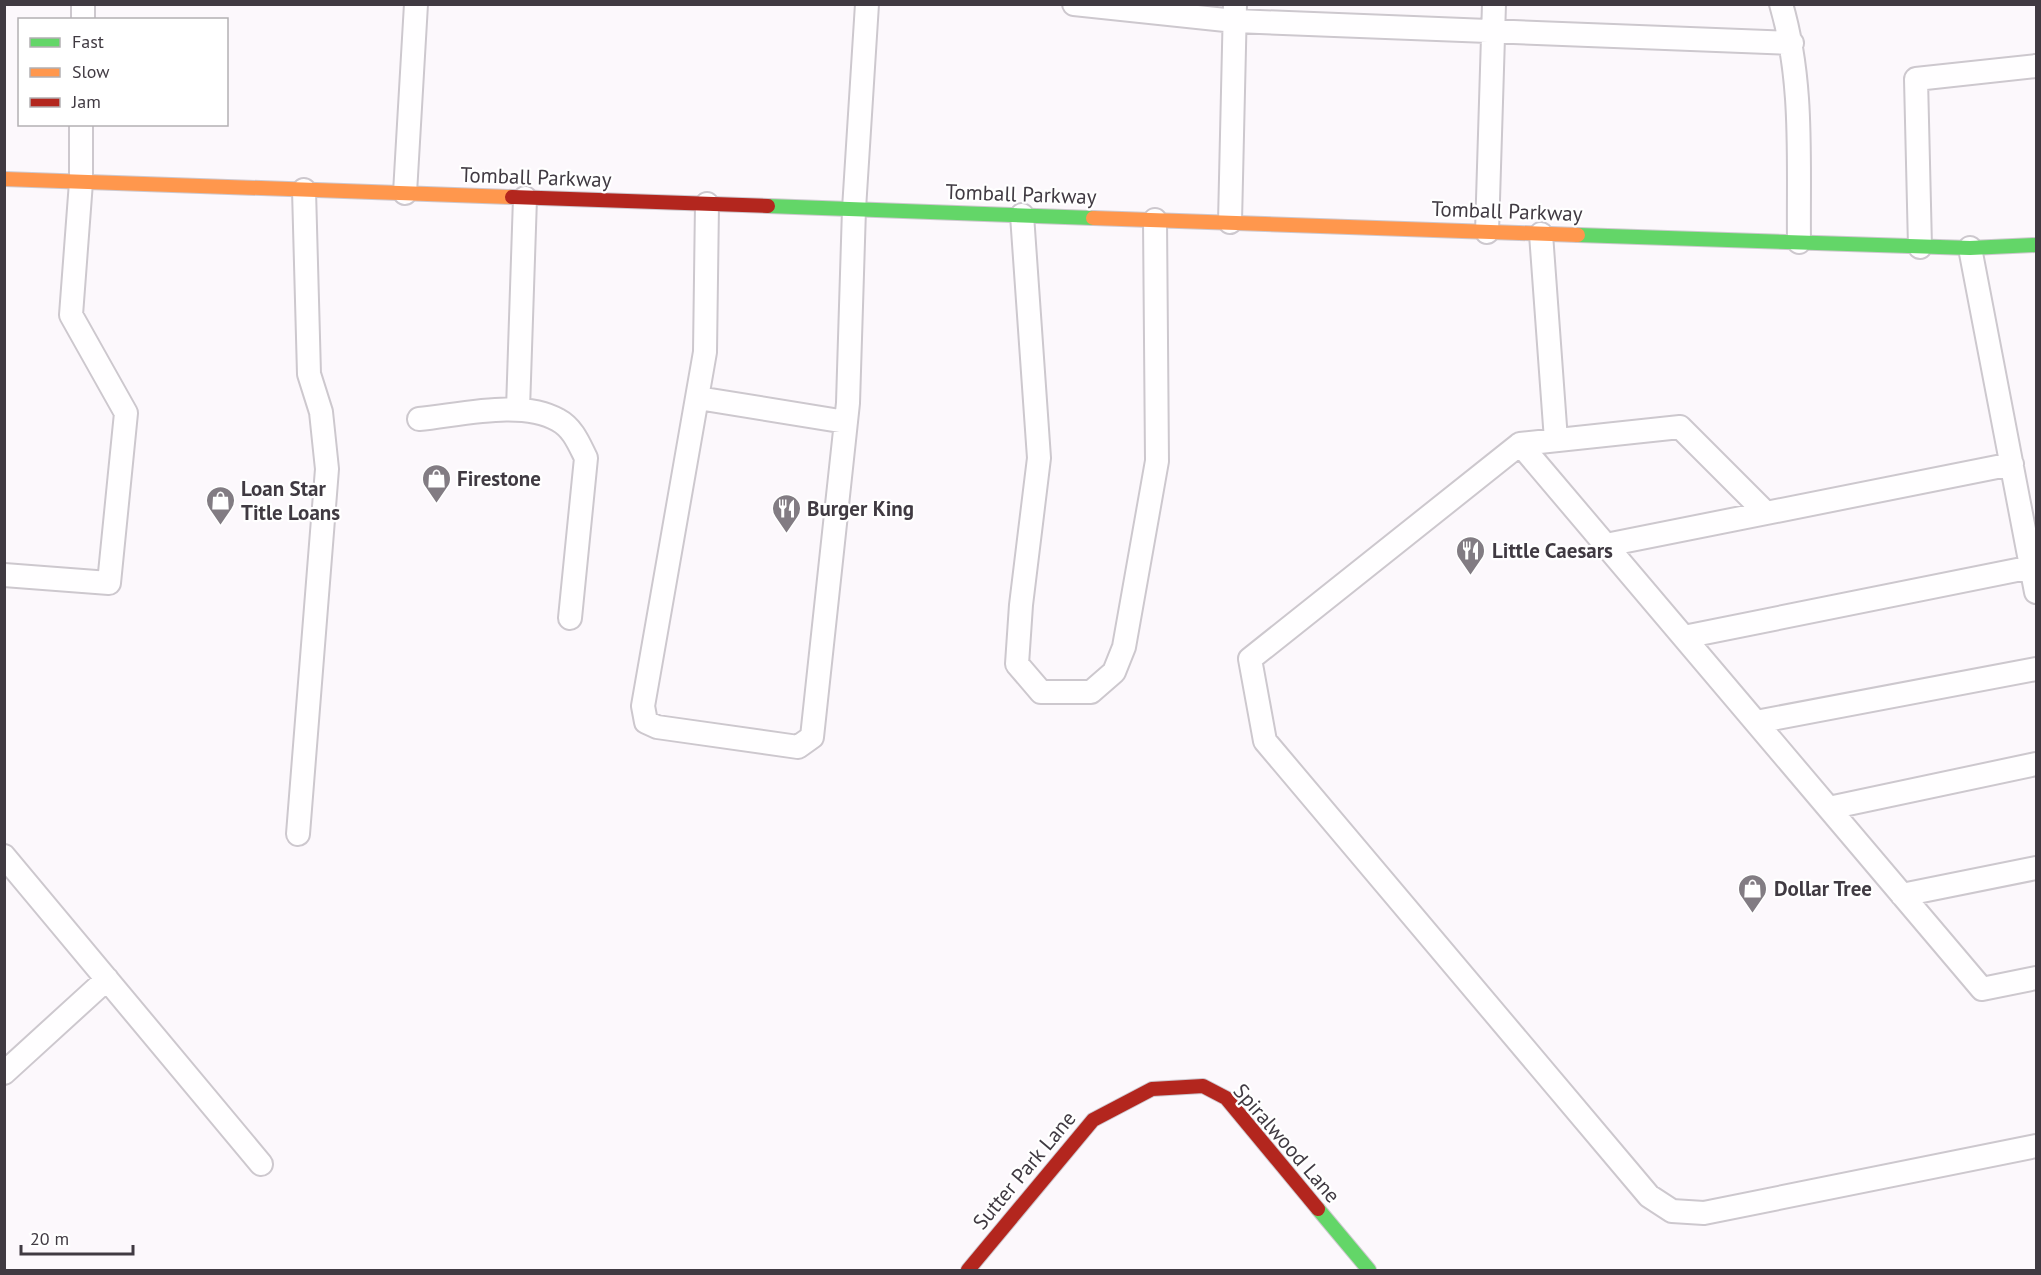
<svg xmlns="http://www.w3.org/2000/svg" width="2041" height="1275" font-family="'PT Sans',sans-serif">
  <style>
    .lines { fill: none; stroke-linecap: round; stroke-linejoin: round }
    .lane-casing { stroke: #cdc8ce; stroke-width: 26 }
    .fast-casing { stroke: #cdc8ce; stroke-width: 16 }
    .slow-casing { stroke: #cdc8ce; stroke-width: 16 }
    .jam-casing { stroke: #cdc8ce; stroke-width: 16 }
    .lane { stroke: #fffeff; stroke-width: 22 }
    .fast { stroke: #63d668; stroke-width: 14 }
    .slow { stroke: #ff974d; stroke-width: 14 }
    .jam { stroke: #b3261e; stroke-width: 14 }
    .labels { text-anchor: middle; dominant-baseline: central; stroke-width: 4.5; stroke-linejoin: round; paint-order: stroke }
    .street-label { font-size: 21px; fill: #403a42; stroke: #fff }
    .poi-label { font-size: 21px; font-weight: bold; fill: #403a42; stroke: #fff; text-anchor: start }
  </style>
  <rect width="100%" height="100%" fill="#fcf8fc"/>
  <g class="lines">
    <defs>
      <path id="lane" d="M1074,4L1235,21L1792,43
        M1781,4C1804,82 1798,162 1799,242
        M83,20V4
        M405,193L416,4
        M707,204L705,352L643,706L646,722L657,727L798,747L812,737L848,403L854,209L867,4
        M1022,215L1039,458L1021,605L1017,664L1041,692H1091L1114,672L1124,647L1157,461L1155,220
        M1230,222L1235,4
        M1487,232L1494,4
        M1541,234L1556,440
        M1920,247L1916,79L2036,66
        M1970,248L2036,592
        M698,398L846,422
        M518,409L525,198
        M419,419C460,415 522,399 558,420C573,428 579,444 586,458L570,618
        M1520,444L1982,989L2036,978
        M1766,513L1680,427L1520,444L1250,659L1265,741L1649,1196L1672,1211L1704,1213L2036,1146
        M1606,545L2012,464
        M4,575L109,583L126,413L71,315L81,182V124
        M1684,637L2032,567
        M1756,722L2036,669
        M1829,808L2036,764
        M298,834L327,469L321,412L309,374L304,190
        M4,856L261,1164
        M1902,895L2036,868
        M4,1073L107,979"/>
      <path id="fast" d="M768,206L1093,218
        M1578,235L1970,248L2036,245
        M1318,1209L1369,1270"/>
      <path id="slow" d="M4,179L512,197
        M1093,218L1578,235"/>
      <path id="jam" d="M512,197L768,206
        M968,1270L1093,1120L1152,1089L1203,1086L1226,1098L1318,1209"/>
    </defs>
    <!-- lane casing -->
    <use href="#lane" class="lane-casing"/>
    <!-- fast casing -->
    <use href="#fast" class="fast-casing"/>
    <!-- slow casing -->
    <use href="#slow" class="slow-casing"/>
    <!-- jam casing -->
    <use href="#jam" class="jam-casing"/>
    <!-- lane -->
    <use href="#lane" class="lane"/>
    <!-- fast -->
    <use href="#fast" class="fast"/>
    <!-- slow -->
    <use href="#slow" class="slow"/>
    <!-- jam -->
    <use href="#jam" class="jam"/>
  </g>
  <!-- icons -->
  <defs>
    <symbol id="shop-pin" viewBox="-11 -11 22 30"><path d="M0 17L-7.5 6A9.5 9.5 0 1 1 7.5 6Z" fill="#827c83" stroke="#fff"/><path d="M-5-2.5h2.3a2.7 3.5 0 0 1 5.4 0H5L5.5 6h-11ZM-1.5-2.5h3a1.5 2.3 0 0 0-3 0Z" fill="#fff"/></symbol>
    <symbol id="restaurant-pin" viewBox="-11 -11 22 30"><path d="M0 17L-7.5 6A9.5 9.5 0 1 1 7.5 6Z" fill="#827c83" stroke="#fff"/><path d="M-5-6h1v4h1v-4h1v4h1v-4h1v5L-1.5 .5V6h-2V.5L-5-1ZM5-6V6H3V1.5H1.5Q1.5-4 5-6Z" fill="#fff"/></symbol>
  </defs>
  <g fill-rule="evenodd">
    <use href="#shop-pin" x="420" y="462" width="33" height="45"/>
    <use href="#shop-pin" x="204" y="484" width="33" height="45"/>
    <use href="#restaurant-pin" x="770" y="492" width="33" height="45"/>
    <use href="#restaurant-pin" x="1454" y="534" width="33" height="45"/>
    <use href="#shop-pin" x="1736" y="872" width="33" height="45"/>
  </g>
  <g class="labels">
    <!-- street labels -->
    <g class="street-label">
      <text transform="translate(536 177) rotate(2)">Tomball Parkway</text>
      <text transform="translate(1021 194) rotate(2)">Tomball Parkway</text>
      <text transform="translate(1507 211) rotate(2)">Tomball Parkway</text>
      <text transform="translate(1287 1143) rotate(49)">Spiralwood Lane</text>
      <text transform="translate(1024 1170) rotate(-50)">Sutter Park Lane</text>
    </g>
    <!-- poi labels -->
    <g class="poi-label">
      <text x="457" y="478">Firestone</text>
      <text x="241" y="488">Loan Star<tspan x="241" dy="24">Title Loans</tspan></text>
      <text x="807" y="508">Burger King</text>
      <text x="1492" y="550">Little Caesars</text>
      <text x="1774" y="888">Dollar Tree</text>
    </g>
  </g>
  <!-- border -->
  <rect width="2041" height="1275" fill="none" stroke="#403a42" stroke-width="12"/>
  <!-- legend -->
  <rect x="18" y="18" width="210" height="108" fill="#ffffff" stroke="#b3b0b3" stroke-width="1.5"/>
  <rect x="30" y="38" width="30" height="9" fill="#63d668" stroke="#b3b0b3" stroke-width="1.5"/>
  <text x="72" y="48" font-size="18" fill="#403a42">Fast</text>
  <rect x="30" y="68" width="30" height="9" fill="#ff974d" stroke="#b3b0b3" stroke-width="1.5"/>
  <text x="72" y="78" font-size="18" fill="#403a42">Slow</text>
  <rect x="30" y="98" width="30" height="9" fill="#b3261e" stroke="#b3b0b3" stroke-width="1.5"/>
  <text x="72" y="108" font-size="18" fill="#403a42">Jam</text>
  <!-- scale -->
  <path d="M21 1245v9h112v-9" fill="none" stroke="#403a42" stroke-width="3"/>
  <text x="30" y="1245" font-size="18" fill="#403a42" stroke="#ffffff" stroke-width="4.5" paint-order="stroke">20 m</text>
</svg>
